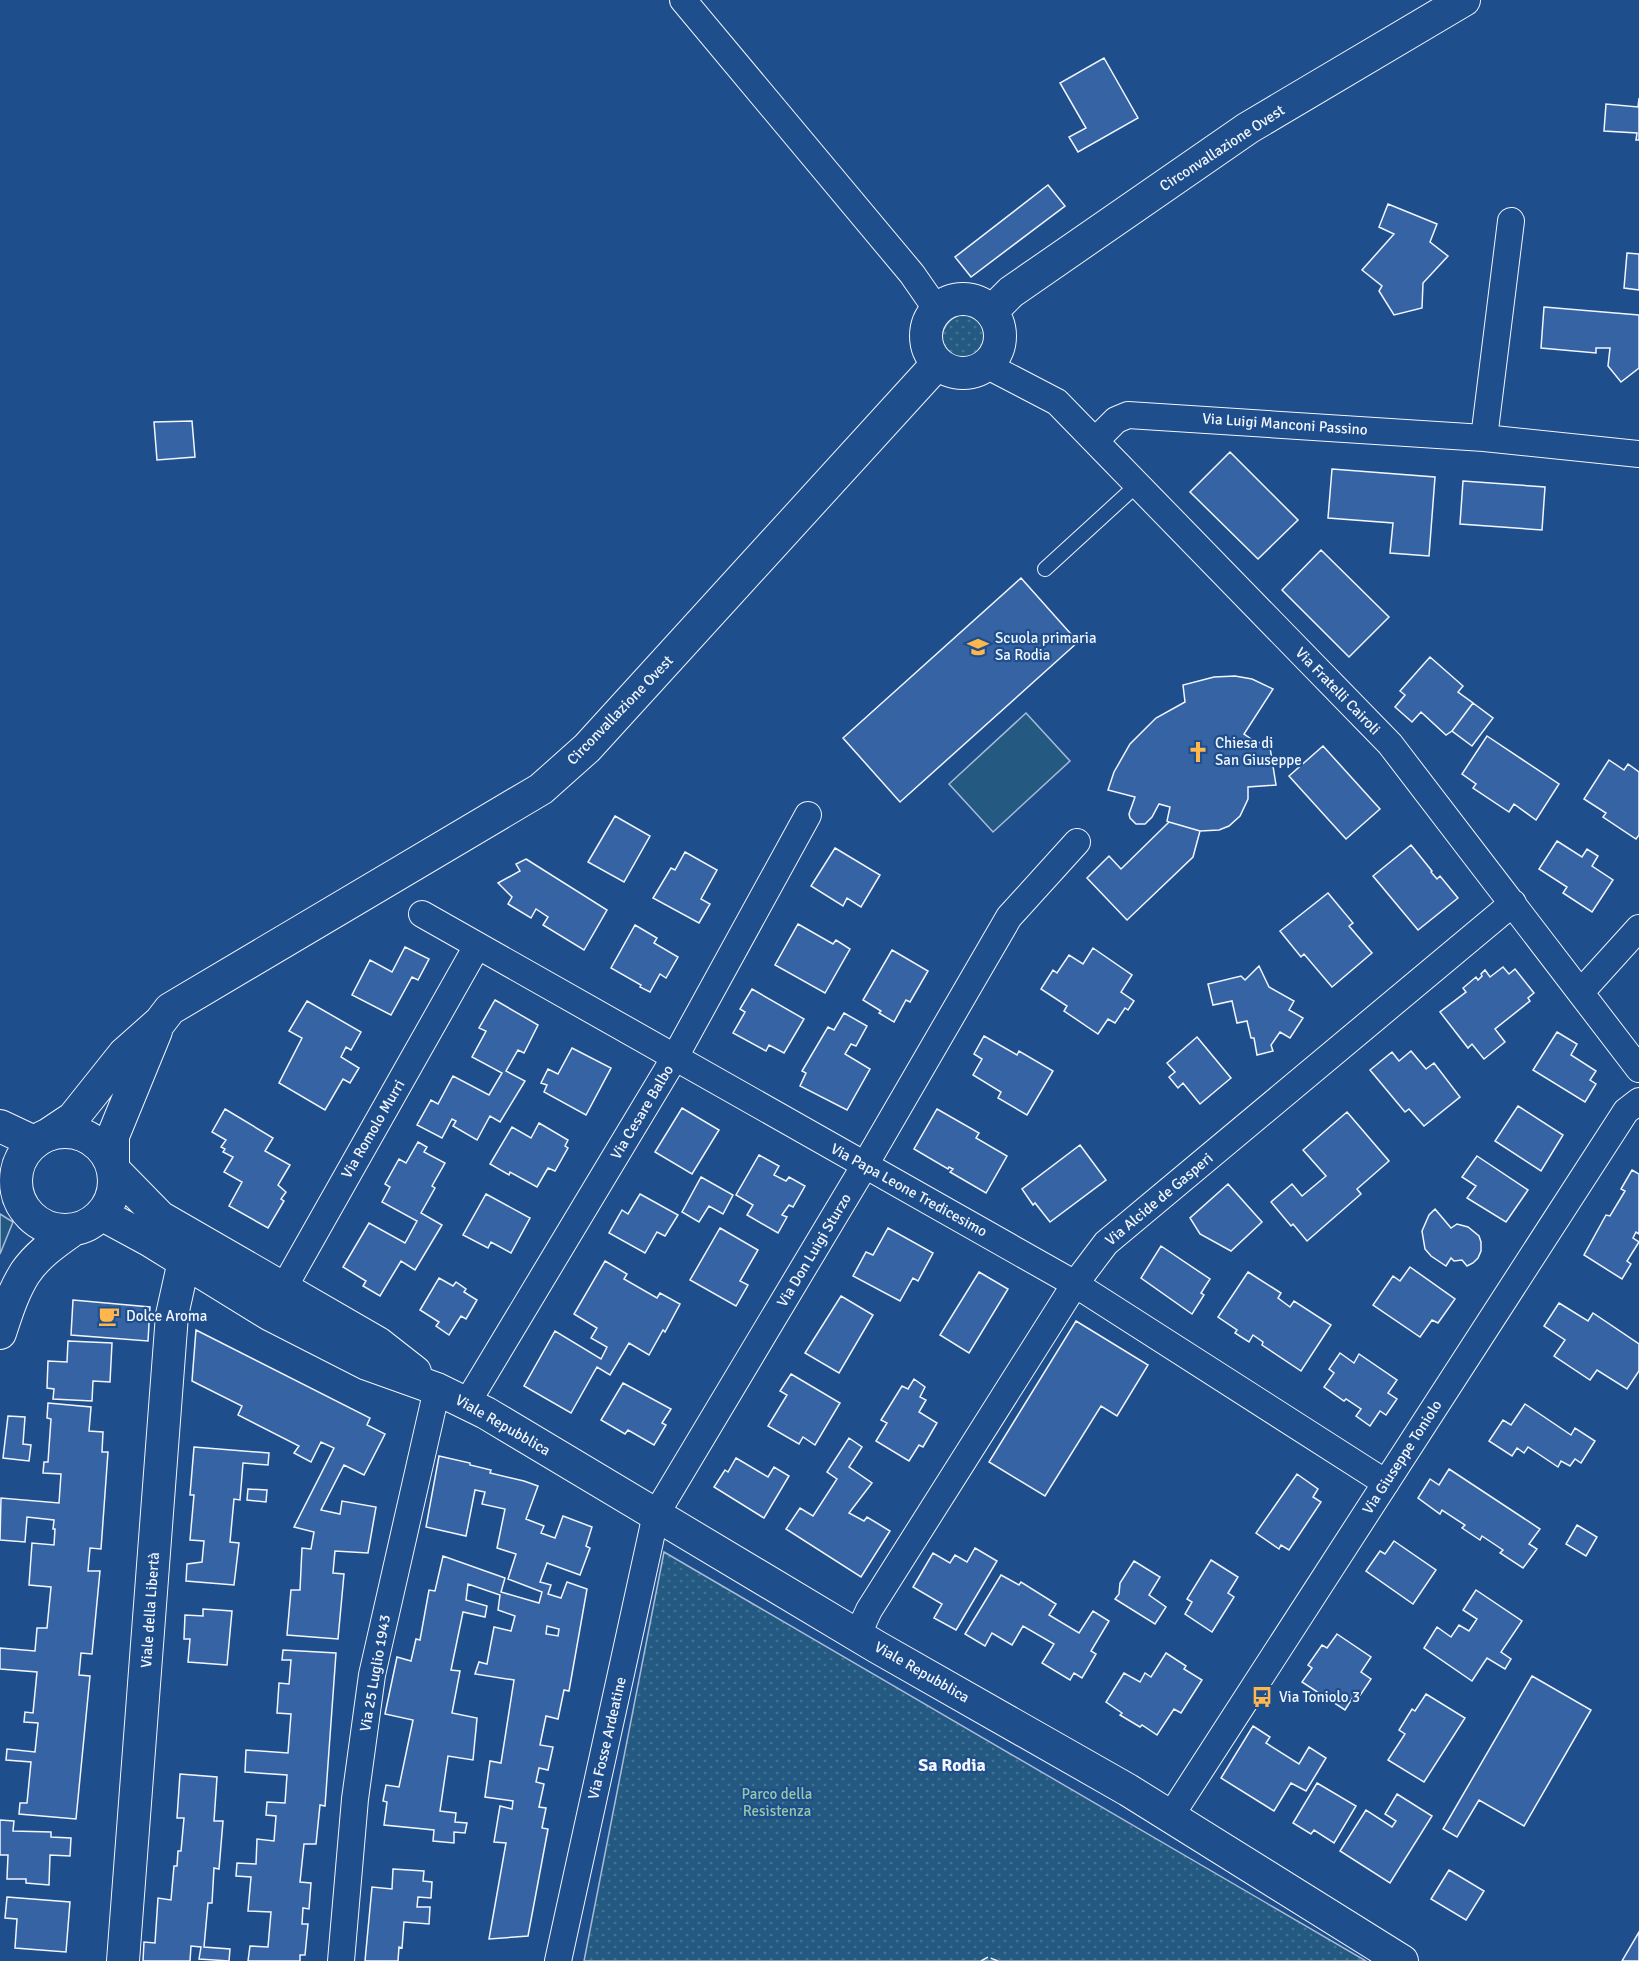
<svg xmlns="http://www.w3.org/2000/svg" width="1639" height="1961" font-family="Signika,sans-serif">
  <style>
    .green { fill: url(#green-dots); stroke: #a8bbd7; stroke-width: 1.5 }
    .pitch { fill: #245a82; stroke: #a8bbd7; stroke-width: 1.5 }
    .building { fill: #3563a3; stroke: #f2f6ff; stroke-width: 1.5; fill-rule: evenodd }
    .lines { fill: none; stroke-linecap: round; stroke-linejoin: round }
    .service-casing { stroke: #f2f6ff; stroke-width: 16 }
    .minor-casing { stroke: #f2f6ff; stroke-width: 28 }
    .tertiary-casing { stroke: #f2f6ff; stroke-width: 34 }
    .service { stroke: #1f4e8c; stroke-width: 14 }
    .minor { stroke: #1f4e8c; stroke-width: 26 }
    .tertiary { stroke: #1f4e8c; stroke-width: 32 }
    .fence { stroke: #f2f6ff; stroke-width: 1.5; stroke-dasharray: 8 3; stroke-linecap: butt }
    .labels { text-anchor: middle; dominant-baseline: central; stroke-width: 4.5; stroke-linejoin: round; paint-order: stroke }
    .street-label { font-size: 15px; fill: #f2f6ff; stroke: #1f4e8c }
    .poi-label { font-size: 15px; fill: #f2f6ff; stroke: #1f4e8c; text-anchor: start }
    .park-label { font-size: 15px; fill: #97c8a6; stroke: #1f4e8c }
    .quarter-label { font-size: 18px; font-weight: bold; fill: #f2f6ff; stroke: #1f4e8c }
  </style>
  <defs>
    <pattern id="green-dots" width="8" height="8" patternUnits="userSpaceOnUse" patternTransform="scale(1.5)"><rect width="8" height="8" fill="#245a82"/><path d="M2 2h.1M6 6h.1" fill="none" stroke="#447295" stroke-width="1.8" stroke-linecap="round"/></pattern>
  </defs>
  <rect width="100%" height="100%" fill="#1f4e8c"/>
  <!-- green -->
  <path class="green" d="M942 339a25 25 0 1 1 50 0a25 25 0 1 1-50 0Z
    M664,1552L760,1608L1366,1961H584Z"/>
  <!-- pitch -->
  <path class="pitch" d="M1026,713L1070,761L993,832L949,784Z
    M0,1214L13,1222L0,1254Z"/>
  <!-- building -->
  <path class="building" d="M1104,58L1138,118L1078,152L1069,137L1086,128L1060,83Z
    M1639,98V140H1636L1637,133L1604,131L1606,104L1638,107Z
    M1048,185L1065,206L971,277L955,257Z
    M1388,204L1437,224L1430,242L1448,256L1423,283L1422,308L1394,315L1379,291L1382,286L1362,270L1394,234L1379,227Z
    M1627,253L1639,254V290L1624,288Z
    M1544,307L1639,315V368L1621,382L1608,366L1610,348H1596V353L1541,348Z
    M192,421L195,457L157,460L154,422Z
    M1230,452L1298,520L1258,559L1190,492Z
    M1332,469L1435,477L1429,556L1390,553L1393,523L1328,518Z
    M1463,481L1545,487L1542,530L1460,524Z
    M1321,550L1389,617L1349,657L1282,590Z
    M1021,578L1078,642L900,802L843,738Z
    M1430,657L1463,686L1458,692L1473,703L1452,731L1446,735L1421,712L1412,722L1395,707L1405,695L1400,691Z
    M1235,676L1252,679L1273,689L1244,734L1257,743L1269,741L1276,785L1248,787V799L1240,816L1229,826L1219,830L1200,831L1169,822L1167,821L1170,807L1159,804L1152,817L1145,824H1136L1130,818L1129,814L1135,797L1108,790L1114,772L1130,744L1156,718L1185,702L1183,685L1214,677Z
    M1473,703L1493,718L1472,746L1452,731Z
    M1487,736L1559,784L1536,820L1514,804L1509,812L1473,788L1476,784L1462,774Z
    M1323,746L1380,809L1346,839L1289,776Z
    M1609,760L1624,770L1628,764L1639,772V835L1636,839L1603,817L1606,813L1584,799Z
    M615,816L650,836L624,882L588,862Z
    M1169,822L1200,831L1193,857L1127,920L1087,878L1109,856L1121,869Z
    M1557,841L1582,857L1587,849L1598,856L1592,866L1613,880L1592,912L1563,893L1567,887L1539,869Z
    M1411,845L1432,871L1431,872L1437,879L1440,876L1458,898L1418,930L1373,876Z
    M835,848L880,875L861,907L847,898L843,906L811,886Z
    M685,852L717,870L701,899L710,904L699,923L653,898L671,868L675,870Z
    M526,859L607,910L584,950L543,925L548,917L536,909L531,918L508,904L512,897L498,883L520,871L516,864Z
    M1328,893L1353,923L1349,926L1372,953L1332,987L1304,954L1301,957L1280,931Z
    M798,924L833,944L836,940L850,949L825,993L775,965Z
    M635,925L657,938L654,943L678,957L666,978L660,974L650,992L640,987L641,985L611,968Z
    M405,947L429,959L418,980L412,977L391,1015L352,995L370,960L392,972Z
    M1093,948L1132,975L1121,992L1134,1001L1128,1010L1125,1008L1115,1023L1108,1019L1098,1034L1064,1011L1067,1006L1041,989L1053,970L1057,973L1069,955L1083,964Z
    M892,950L928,971L910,1002L906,1000L894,1022L879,1013L881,1011L863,1000Z
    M1259,966L1269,987L1294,1001L1289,1010L1303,1018L1290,1038L1280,1032L1271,1045L1273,1051L1257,1055L1254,1038H1251L1247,1021L1237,1023L1232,1001L1213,1005L1208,984L1241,976L1245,980Z
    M1503,967L1509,974L1515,969L1534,993L1528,998L1530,1001L1495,1029L1505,1042L1484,1059L1472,1044L1468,1048L1440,1012L1466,992L1463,988L1476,977L1478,980L1482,976L1481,974L1485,970L1490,977Z
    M752,989L804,1019L784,1053L769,1045L766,1051L733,1033L745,1012L740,1009Z
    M495,1000L538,1025L524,1053L518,1050L506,1071L525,1081L500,1122L490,1116L477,1140L453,1126L456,1121L452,1119L442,1138L417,1125L431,1100L438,1104L453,1076L489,1095L502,1073L472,1057L486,1031L479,1028Z
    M307,1001L361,1032L351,1050L346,1047L341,1057L359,1068L350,1083L343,1079L325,1110L279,1083L302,1038L289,1031Z
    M844,1013L867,1026L856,1046L851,1044L845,1054L870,1069L847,1110L800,1086L806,1073L802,1071L828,1027L834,1030Z
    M1557,1032L1577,1044L1571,1055L1596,1071L1590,1080L1596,1084L1585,1102L1533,1070Z
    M984,1036L1017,1055L1019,1051L1053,1071L1027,1115L998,1098L1001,1092L973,1075L982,1059L974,1054Z
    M1197,1037L1231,1078L1200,1104L1183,1083L1178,1088L1169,1077L1175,1072L1167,1063Z
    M572,1048L611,1068L586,1115L544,1092L547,1085L541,1083L548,1069L558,1074Z
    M1411,1051L1426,1069L1434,1063L1460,1097L1424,1126L1409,1109L1405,1112L1370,1070L1392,1052L1399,1061Z
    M1518,1106L1563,1135L1541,1171L1495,1141Z
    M682,1108L719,1130L692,1174L655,1152Z
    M225,1109L273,1138L265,1151L290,1165L278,1185L286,1192L281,1199L284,1201L268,1228L229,1206L242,1182L224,1172L233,1157L223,1152L225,1149L221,1147L226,1140L212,1132Z
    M937,1109L979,1133L976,1138L1007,1156L986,1193L950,1172L953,1169L949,1167L948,1169L914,1149Z
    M1347,1112L1389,1161L1357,1189L1361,1194L1307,1241L1293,1224L1291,1226L1271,1202L1292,1184L1302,1196L1326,1176L1303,1150Z
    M539,1123L568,1140L565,1146L568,1148L555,1171L548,1168L537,1187L510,1172L509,1175L490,1164L512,1127L531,1138Z
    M418,1142L427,1147L424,1152L445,1163L432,1186L435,1188L421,1213L442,1225L415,1270L401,1261L380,1296L363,1286L366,1281L343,1267L369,1223L405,1243L417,1221L382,1202L390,1187L385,1184L399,1159L406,1163Z
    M1080,1145L1106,1180L1050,1222L1035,1203L1033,1205L1022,1189Z
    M759,1155L779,1166L774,1175L786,1181L789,1177L805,1186L793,1207L789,1205L782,1215L787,1217L778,1233L747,1215L753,1205L736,1195Z
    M1477,1156L1528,1190L1506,1222L1467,1198L1476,1186L1462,1177Z
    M1632,1170L1639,1174V1234L1636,1232L1633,1238L1639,1242L1627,1261L1631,1264L1622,1279L1584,1255L1606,1215L1610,1216L1625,1191L1621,1189Z
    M701,1177L733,1195L723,1214L709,1206L699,1222L682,1212Z
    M1228,1184L1262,1222L1231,1251L1200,1234L1190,1218Z
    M486,1194L530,1218L511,1253L491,1242L488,1248L463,1235Z
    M640,1194L678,1215L665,1236L657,1232L645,1253L609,1233L622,1210L628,1214Z
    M1435,1209L1451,1228L1457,1224L1468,1227L1479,1236L1481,1242V1251L1478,1258L1473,1263L1467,1266L1462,1260L1454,1261L1451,1258L1446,1266L1431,1256L1425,1249L1422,1231L1429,1215Z
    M720,1228L758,1250L740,1281L748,1285L736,1306L690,1280Z
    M888,1228L933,1253L918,1281L913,1278L900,1301L853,1276L866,1252L873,1255Z
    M1161,1246L1210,1279L1201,1293L1204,1295L1192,1314L1141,1278Z
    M605,1261L627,1274L624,1279L657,1298L660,1293L680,1304L665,1332L663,1330L649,1355L629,1343L610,1375L597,1367L571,1413L524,1386L555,1331L601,1359L607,1347L591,1338L597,1328L574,1314Z
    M1410,1267L1455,1299L1438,1323L1432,1320L1420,1337L1373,1305L1393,1276L1400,1281Z
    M979,1272L1008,1289L969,1353L940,1335Z
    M1248,1272L1281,1293L1278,1298L1290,1307L1294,1301L1331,1325L1301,1371L1262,1345L1263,1342L1253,1335L1249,1342L1235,1333L1237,1330L1218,1317Z
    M439,1278L453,1286L456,1282L466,1289L464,1292L477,1300L466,1319L461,1316L449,1335L436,1326L439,1322L420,1310Z
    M841,1296L873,1315L839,1373L805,1353Z
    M73,1300L150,1307L148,1341L71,1335Z
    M1559,1303L1588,1321L1593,1313L1639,1344V1371L1627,1389L1597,1370L1590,1380L1554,1356L1565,1340L1544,1326Z
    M1076,1321L1148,1365L1117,1416L1101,1406L1045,1496L989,1462Z
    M196,1330L370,1418L367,1425L385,1434L364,1475L344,1465L321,1510L340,1514L342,1501L376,1507L368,1553L335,1551L333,1573L344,1574L338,1639L287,1635L291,1590H300L302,1548L311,1549L314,1532L294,1527L334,1448L321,1442L311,1462L294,1453L299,1446L238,1415L242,1406L192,1381Z
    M68,1341L112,1343L110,1382L93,1381L92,1401L53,1399L54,1389L47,1388L48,1361L67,1362Z
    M1340,1353L1354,1363L1359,1354L1397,1380L1388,1393L1397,1399L1386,1415L1380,1411L1370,1426L1356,1416L1361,1409L1346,1399L1344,1401L1324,1387L1334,1373L1329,1369Z
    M791,1374L840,1403L815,1445L803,1437L799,1444L768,1426L787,1395L780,1391Z
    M914,1379L925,1387L920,1397L926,1400L919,1412L937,1423L923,1447L919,1445L909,1461L876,1441L887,1423L881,1420L902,1386L908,1389Z
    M623,1383L671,1409L662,1423L666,1425L654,1445L628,1430L625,1434L601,1420Z
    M48,1403L91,1407L89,1431L103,1432L102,1452H108L101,1549L90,1548L88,1571H100L92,1654L81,1653L79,1675L90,1676L76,1819L19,1814L20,1803H27L31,1762L6,1760L7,1749L35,1752L38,1723L24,1722L25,1712L33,1713L37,1672L0,1669V1648L35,1651L37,1628H47L51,1587L29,1585L32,1543L54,1545L55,1529H53L54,1520L27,1517L25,1542L0,1540L1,1498L59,1503L61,1474L43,1473L44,1462H48L51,1419L47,1418Z
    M1525,1404L1571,1435L1575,1428L1595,1441L1581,1463L1575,1459L1570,1466L1561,1461L1558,1467L1528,1447L1524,1453L1517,1448L1512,1456L1489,1441L1503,1420L1511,1425Z
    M8,1416L25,1417L23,1444L31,1445L29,1461L3,1458Z
    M849,1438L862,1447L849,1467L872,1483L849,1513L864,1521L867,1517L890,1531L861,1577L786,1529L800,1508L813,1516L837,1479L827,1472Z
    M194,1447L269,1453L268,1465L243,1463L240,1500L234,1499L230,1542L239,1543L234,1585L186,1581L187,1564L202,1562L204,1541L190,1540L194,1495H190Z
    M439,1456L470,1463V1465L491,1470L490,1473L524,1481L538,1486L526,1519L544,1526L541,1533L555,1538L563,1516L592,1527L586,1546L590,1548L580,1575L547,1563L540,1582L551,1585L548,1594L561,1598L567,1582L587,1589L569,1691L564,1690L558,1719L546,1716L540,1745L553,1747L548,1770L539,1768L536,1782L544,1784L539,1807L546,1808L542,1828L548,1829L528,1936L489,1939L506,1843L494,1842L500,1806L512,1809L513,1801L485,1797L490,1761L501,1763L514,1680L475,1674L479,1662L487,1664L494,1627L511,1631L515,1616L498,1610L500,1595L468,1584L466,1600L487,1606L485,1617L463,1612L451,1670L460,1671L452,1713L477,1718L473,1760L448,1756L440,1811L456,1813L455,1822L467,1823L465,1833L454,1832V1843L433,1841L434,1830L384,1825L387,1802L383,1801L386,1785L399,1787L413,1720L385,1714L397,1657L411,1661L416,1639L420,1640L429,1590L435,1591L443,1556L505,1578L501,1592L539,1603L542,1592L508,1579L516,1554L497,1548L505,1509L482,1504L485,1492L475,1490L466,1536L426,1527ZM547,1626L559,1629L558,1636L546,1634Z
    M736,1458L768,1477L774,1467L789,1476L764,1518L714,1487L725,1470L728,1472Z
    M1449,1469L1540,1529L1529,1544L1537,1549L1523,1568L1500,1553L1503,1550L1482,1536L1480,1540L1462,1528L1465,1525L1442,1510L1440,1514L1418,1498L1430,1479L1439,1485Z
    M1297,1474L1318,1489L1313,1497L1321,1502L1289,1550L1281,1545L1279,1549L1256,1533Z
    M248,1489L267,1490L266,1502L247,1500Z
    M1577,1525L1597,1537L1586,1556L1566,1544Z
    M1394,1541L1436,1570L1413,1604L1366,1571L1380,1551L1385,1554Z
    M975,1548L997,1561L956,1630L934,1618L942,1604L913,1587L933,1553L950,1563L955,1555L967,1562Z
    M1211,1560L1238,1577L1228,1593L1234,1597L1212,1632L1185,1614L1192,1602L1187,1599Z
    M1134,1561L1160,1577L1149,1595L1166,1607L1155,1624L1115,1599L1119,1594L1120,1583Z
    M1001,1575L1019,1585L1021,1582L1056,1604L1049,1615L1079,1633L1093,1611L1109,1621L1091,1651L1096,1654L1082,1678L1074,1673L1070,1680L1042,1663L1054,1644L1023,1626L1012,1645L992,1633L985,1646L965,1634Z
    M1476,1590L1522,1621L1501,1652L1511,1659L1505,1669L1487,1658L1472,1681L1424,1648L1437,1627L1451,1637L1459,1625L1469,1631L1477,1619L1463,1610Z
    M203,1609L232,1611L227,1665L188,1662L190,1639H184L185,1615L203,1616Z
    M1337,1634L1371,1657L1361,1672L1371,1679L1357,1700L1353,1697L1345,1710L1302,1682L1312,1668L1308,1665L1322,1645L1327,1648Z
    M283,1650L336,1653L325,1806L320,1805L316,1844H304L300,1882L311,1883L309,1909L303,1908L302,1924H308L305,1955H300V1961H248L250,1946L268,1947L271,1912L248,1911L251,1877L236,1876L237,1863L256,1864L257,1839L274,1841L276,1816L266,1815L267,1802L285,1803L287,1775L245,1772L246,1750L288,1753L291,1714L277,1713L279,1683L289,1684L291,1660H282Z
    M1166,1653L1186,1666L1184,1669L1202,1680L1181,1713L1174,1709L1157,1735L1142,1725L1140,1727L1120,1715L1122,1713L1106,1702L1124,1673L1140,1682L1145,1673L1151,1677Z
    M1532,1676L1591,1710L1524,1826L1479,1800L1457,1837L1443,1829Z
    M1426,1694L1465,1718L1424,1782L1388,1760L1405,1734L1399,1730L1412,1709L1415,1711Z
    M1253,1726L1270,1737L1266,1743L1299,1764L1309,1747L1326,1758L1306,1791L1291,1783L1274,1811L1221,1778Z
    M180,1774L217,1777L214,1821H223L219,1869L214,1868L212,1903H208L204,1947L230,1949L229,1961L199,1959L201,1947L191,1946L190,1961H143L144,1942L155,1943L158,1898L171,1900L174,1866H177L178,1851H181L184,1818H177Z
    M1317,1783L1356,1806L1334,1843L1314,1830L1311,1834L1293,1823Z
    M1397,1794L1432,1816L1390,1883L1340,1851L1366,1810L1392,1827L1396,1821L1385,1814Z
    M0,1820L14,1821L13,1831L51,1832V1837L71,1838L70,1856L50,1855L49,1885L26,1883V1879H7L8,1855H0Z
    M393,1869L424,1871L423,1881L432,1882L431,1898L418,1897L417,1907H430L429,1924L404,1922L402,1948L399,1947L398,1961H365L372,1887L392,1889Z
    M1449,1870L1484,1891L1466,1920L1431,1899Z
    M7,1897L70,1902L66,1952L15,1948L17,1919L5,1918Z
    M1639,1932V1961H1622Z"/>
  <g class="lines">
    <defs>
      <path id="service" d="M1045,569L1138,484"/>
      <path id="minor" d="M683,0L912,274L937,310
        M986,365L1057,402L1390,744L1639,1069
        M1484,438L1511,221
        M1095,441L1116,420L1128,415L1484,438L1639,454
        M422,914L1075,1284L1386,1483
        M1581,992L1639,928
        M274,1305L477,946
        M467,1403L675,1057L808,815
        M858,1634L869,1610L1075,1284L1106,1243L1513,903
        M1170,1817L1626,1111L1639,1101
        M341,1961L355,1799L372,1675L437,1389
        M558,1961L656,1514L865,1165L1009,917L1077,842"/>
      <path id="tertiary" d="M926 336a37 37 0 1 1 74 0a37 37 0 1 1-74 0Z
        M991,312L1011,292L1248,128L1464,0
        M0,1126L34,1142
        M16 1181a49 49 0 1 1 98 0a49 49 0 1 1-98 0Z
        M49,1134L73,1118L124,1054L160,1022L170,1009L541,789L587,748L938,363
        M113,1169L160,1217L378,1343L415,1372
        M113,1169V1136L156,1031
        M101,1214L149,1240L269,1314L367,1364L437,1389L486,1413L877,1647L1128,1790L1402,1961
        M0,1333C7,1312 13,1292 25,1273C37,1255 56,1242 73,1230
        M123,1961L172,1315L184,1261"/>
    </defs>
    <!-- service casing -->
    <use href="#service" class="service-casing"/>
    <!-- minor casing -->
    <use href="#minor" class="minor-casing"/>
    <!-- tertiary casing -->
    <use href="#tertiary" class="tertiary-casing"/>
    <!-- service -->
    <use href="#service" class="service"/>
    <!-- minor -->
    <use href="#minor" class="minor"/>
    <!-- tertiary -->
    <use href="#tertiary" class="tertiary"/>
    <!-- fence -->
    <path class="fence" d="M981,1961L988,1957L998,1961"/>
  </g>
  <!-- icons -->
  <defs>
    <symbol id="school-bare" viewBox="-9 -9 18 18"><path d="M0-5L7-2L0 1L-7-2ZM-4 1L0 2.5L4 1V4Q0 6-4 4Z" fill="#ffb74d" stroke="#1f4e8c" stroke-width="2.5" paint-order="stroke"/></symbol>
    <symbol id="church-bare" viewBox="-9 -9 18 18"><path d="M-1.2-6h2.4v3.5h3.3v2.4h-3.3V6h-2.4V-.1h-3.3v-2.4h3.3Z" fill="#ffb74d" stroke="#1f4e8c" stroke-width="2.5" paint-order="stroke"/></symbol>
    <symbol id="cafe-bare" viewBox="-9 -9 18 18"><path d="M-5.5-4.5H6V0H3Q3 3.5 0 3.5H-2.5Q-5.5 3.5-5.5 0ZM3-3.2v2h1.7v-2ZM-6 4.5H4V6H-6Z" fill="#ffb74d" stroke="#1f4e8c" stroke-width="2.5" paint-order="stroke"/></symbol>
    <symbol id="bus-bare" viewBox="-9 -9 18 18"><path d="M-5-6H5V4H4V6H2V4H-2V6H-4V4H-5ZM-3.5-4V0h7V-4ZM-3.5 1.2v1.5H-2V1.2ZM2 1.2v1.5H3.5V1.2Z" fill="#ffb74d" stroke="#1f4e8c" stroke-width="2.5" paint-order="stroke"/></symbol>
  </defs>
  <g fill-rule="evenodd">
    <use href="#school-bare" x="963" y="632" width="30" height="30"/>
    <use href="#church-bare" x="1183" y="737" width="30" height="30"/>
    <use href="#cafe-bare" x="94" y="1301" width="30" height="30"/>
    <use href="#bus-bare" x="1247" y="1682" width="30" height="30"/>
  </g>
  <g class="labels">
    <!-- street labels -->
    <g class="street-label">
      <text transform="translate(1222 148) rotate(-33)">Circonvallazione Ovest</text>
      <text transform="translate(1285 424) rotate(4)">Via Luigi Manconi Passino</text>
      <text transform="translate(1338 691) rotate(46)">Via Fratelli Cairoli</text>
      <text transform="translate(620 710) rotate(-46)">Circonvallazione Ovest</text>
      <text transform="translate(642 1112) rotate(-59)">Via Cesare Balbo</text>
      <text transform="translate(373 1129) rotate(-60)">Via Romolo Murri</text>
      <text transform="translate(909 1190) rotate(29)">Via Papa Leone Tredicesimo</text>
      <text transform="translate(1159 1199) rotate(-40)">Via Alcide de Gasperi</text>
      <text transform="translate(814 1250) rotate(-59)">Via Don Luigi Sturzo</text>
      <text transform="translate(503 1425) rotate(30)">Viale Repubblica</text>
      <text transform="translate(1402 1457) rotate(-57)">Via Giuseppe Toniolo</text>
      <text transform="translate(150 1610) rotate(-86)">Viale della Libertà</text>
      <text transform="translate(922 1672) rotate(30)">Viale Repubblica</text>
      <text transform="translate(375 1673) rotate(-80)">Via 25 Luglio 1943</text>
      <text transform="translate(607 1738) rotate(-77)">Via Fosse Ardeatine</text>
    </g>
    <!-- poi labels -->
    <g class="poi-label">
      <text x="995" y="638">Scuola primaria<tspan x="995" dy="17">Sa Rodia</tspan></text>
      <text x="1215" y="743">Chiesa di<tspan x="1215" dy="17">San Giuseppe</tspan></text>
      <text x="126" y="1316">Dolce Aroma</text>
      <text x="1279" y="1697">Via Toniolo 3</text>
    </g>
    <!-- park labels -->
    <g class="park-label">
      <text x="777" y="1794">Parco della<tspan x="777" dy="17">Resistenza</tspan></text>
    </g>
    <!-- quarter labels -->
    <g class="quarter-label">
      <text x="952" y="1765">Sa Rodia</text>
    </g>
  </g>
</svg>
